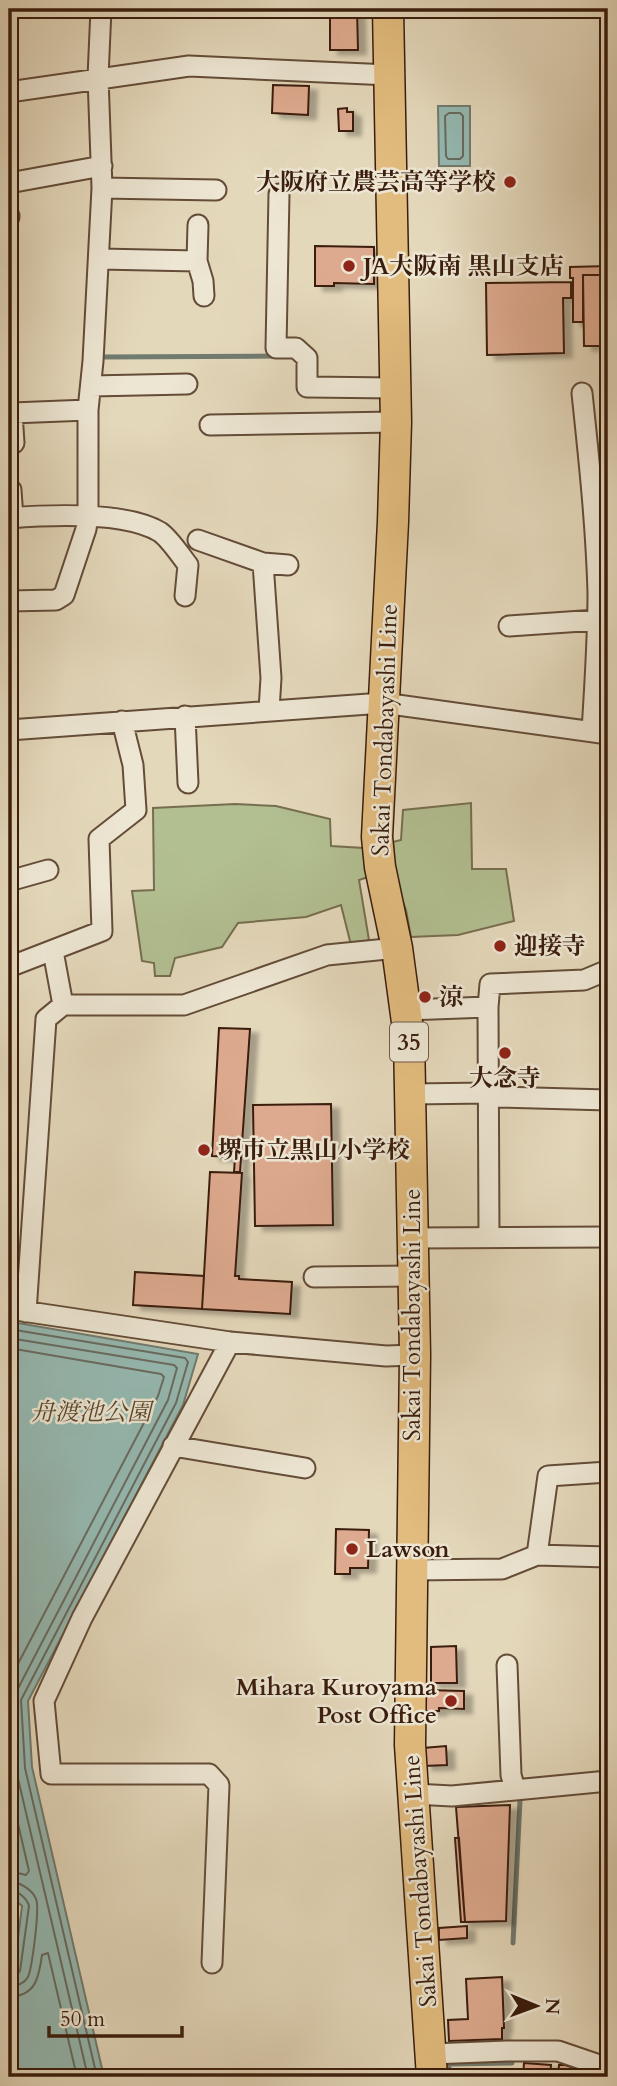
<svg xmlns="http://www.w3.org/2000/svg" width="617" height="2086" font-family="Cardo,'Noto Serif JP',serif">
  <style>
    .green { fill: #b2bf91; stroke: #766e4f; stroke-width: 2 }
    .water { fill: #95b9b2; stroke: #717b70; stroke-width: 2 }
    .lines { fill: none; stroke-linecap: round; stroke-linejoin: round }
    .shore { stroke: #686b60; stroke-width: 2 }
    .stream { stroke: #717b70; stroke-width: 5 }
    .building { fill: #deaa8f; stroke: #3a1d0d; stroke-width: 2; filter: url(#shadow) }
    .street-casing { stroke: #644c38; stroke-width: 23 }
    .primary-casing { stroke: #3a1d0d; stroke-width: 33 }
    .street { stroke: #ede6d3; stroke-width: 19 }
    .primary { stroke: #e2bc7e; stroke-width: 30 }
    .poi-dot { fill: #8f2418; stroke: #ede6d3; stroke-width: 2.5 }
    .labels { text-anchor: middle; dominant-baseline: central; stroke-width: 5; stroke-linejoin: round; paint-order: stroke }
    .shield { fill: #ede6d3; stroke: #705948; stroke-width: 2 }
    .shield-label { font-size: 23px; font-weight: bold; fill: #3a1d0d }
    .poi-label { font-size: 24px; font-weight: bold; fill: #3a1d0d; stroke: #ede6d3; text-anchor: start }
    .street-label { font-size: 24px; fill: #3a1d0d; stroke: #ede6d3 }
    .park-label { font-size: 24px; font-style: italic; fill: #58462e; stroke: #ede6d3 }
  </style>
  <defs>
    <filter id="shadow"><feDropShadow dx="8" dy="4.5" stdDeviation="2" flood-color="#0004"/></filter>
  </defs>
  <rect width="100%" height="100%" fill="#e4d8bb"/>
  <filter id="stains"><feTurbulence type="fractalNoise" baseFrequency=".00286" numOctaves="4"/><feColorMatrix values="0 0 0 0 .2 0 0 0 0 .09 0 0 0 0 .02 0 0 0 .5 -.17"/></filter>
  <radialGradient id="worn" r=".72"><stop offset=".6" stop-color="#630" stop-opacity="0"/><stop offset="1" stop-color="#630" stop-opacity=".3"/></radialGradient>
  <!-- green -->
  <path class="green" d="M471,803L472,869H506L514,921L458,935L411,937L406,910L395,880L393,842L401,840L403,810Z
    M235,804L276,806L330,819L331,846L364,848L368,877L359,880L369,940L351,945L341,905L306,917L238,923L222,947L175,958L170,976H155L154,963L142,961L132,891L154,890L153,808Z"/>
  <!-- water -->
  <path class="water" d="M438,106H470V166H439Z
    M12,1322L198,1354L183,1405L28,1701L32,1767L104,2077H9V1971L14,1970L22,1906L9,1895V1339Z"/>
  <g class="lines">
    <!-- shore -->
    <path class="shore" d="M449,113H460L463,116V156L460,159H448L446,156L445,116Z
      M9,1329L185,1358L188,1362L176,1403L21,1700L25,1768L97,2077
      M9,1338L174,1365L177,1368L168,1400L12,1700L16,1770L88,2077
      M9,1348L161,1374L164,1377L158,1396L9,1681
      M9,1785L29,1871L26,1875L9,1871
      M9,1881C19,1882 32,1889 36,1899C40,1908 32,1968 28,1977C24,1984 17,1986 9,1986
      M9,1890C17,1890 27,1898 29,1906L20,1971L16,1976L9,1977
      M9,1997C36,1996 39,1977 42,1955L48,1953L77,2077"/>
    <!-- stream -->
    <path class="stream" d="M103,357L278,356
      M513,1943L520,1800L526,1795
      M448,2077L449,2064L512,2063"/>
  </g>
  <!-- building -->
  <path class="building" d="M330,9H357L358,50H330Z
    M273,85L309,86L308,115L272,113Z
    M347,108V112H353V131H339L338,109Z
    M315,246L374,247V284L334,283V286H315Z
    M608,266V275H583V322H573V278H570V267Z
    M583,275H608V346H584Z
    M571,282V298H563L564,353L487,355L486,283Z
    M219,1028L250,1029L240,1172H234L235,1157L212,1156Z
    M331,1104L333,1225L255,1226L253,1105Z
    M210,1172L242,1173L235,1276H239V1279L292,1282L290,1314L202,1309Z
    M135,1272L204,1276L202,1309L133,1305Z
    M336,1529L369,1530L368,1568H350V1574H335Z
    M456,1646L457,1683H431V1647Z
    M424,1690L464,1691V1709L439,1708V1711H424Z
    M446,1746L447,1765L424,1766L423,1748Z
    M510,1805L506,1921L465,1922L456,1807Z
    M455,1838H459L465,1922H461Z
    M467,1926V1938L439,1940V1928Z
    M502,1977L504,2028H502V2039L449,2041L448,2020L468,2019L466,1979Z
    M524,2063L551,2065L550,2077H523Z
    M559,2065H565L581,2070V2074L578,2073V2077H558Z"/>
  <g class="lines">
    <defs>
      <path id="street" d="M9,92L189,66L390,75
        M9,183L102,166
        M102,188L216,190
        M279,194L276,348H296L307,358V387L395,388
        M9,216V217
        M198,225L197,261L203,281L204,296
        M100,259L197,261
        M91,386L187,384
        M582,393C589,459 596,525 598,592C598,638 595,685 592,731
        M210,425L396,422
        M14,443L12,413L88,410
        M11,490L13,518
        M9,518C48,515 125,511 160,532C170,539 180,555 188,565L185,596
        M198,540L263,563L288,565
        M263,563L271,678L269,710
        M9,601L56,600L64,595L86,529L88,515V410L93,361L102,188L98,77L101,9
        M509,626L597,620
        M185,716L188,783
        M9,730L383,703L608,734
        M9,881L48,870
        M9,967L102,931L99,839L136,810L133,765L122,721
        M63,1005H184L327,955L397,948
        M407,1010L488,1007
        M410,1094L488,1093L498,1097L608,1100
        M489,1237L488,1007L490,984L584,980L608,970
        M412,1238L608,1237
        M314,1277L413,1276
        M9,1309L230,1342L386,1356L415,1355
        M26,1312L46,1019L63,1005L53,951
        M173,1446L305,1468
        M537,1555L608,1557
        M411,1570L502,1569L537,1555L548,1476L608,1472
        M507,1665L511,1775L515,1789
        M414,1794L452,1796L608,1781
        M212,1963L219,1785L209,1774H51L44,1701L82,1618L230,1342
        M431,2054L507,2051H558L602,2066"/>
      <path id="primary" d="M388,9L396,422L393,522L377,837L380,867L397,948L409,1037L415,1355L410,1745L432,2077"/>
    </defs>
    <!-- street casing -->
    <use href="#street" class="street-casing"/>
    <!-- primary casing -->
    <use href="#primary" class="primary-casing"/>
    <!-- street -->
    <use href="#street" class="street"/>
    <!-- primary -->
    <use href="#primary" class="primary"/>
  </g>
  <!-- markers -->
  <g class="poi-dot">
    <circle cx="510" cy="182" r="7"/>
    <circle cx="349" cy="266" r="7"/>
    <circle cx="500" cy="946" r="7"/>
    <circle cx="425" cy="997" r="7"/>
    <circle cx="505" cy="1053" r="7"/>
    <circle cx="204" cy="1150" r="7"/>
    <circle cx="352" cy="1549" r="7"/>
    <circle cx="451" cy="1701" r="7"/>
  </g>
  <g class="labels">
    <!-- shield labels -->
    <rect class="shield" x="390" y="1022.5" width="38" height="39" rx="5"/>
    <g class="shield-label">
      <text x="409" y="1042">35</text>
    </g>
    <!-- poi labels -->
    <g class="poi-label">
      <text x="496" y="182" text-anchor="end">大阪府立農芸高等学校</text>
      <text x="363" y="266">JA大阪南 黒山支店</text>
      <text x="514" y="946">迎接寺</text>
      <text x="439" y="997">涼</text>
      <text x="505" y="1078" text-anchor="middle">大念寺</text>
      <text x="218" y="1150">堺市立黒山小学校</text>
      <text x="366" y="1549">Lawson</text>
      <text x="437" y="1687" text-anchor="end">Mihara Kuroyama<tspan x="437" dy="28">Post Office</tspan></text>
    </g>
    <!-- street labels -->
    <g class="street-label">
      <text transform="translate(385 730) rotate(-88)">Sakai Tondabayashi Line</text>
      <text transform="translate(412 1315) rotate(-90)">Sakai Tondabayashi Line</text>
      <text transform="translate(420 1881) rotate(-94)">Sakai Tondabayashi Line</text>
    </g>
    <!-- park labels -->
    <g class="park-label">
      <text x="91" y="1412">舟渡池公園</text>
    </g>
  </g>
  <!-- margin -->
  <rect width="617" height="2086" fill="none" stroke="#e4d8bb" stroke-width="35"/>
  <rect x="10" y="10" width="596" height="2065" fill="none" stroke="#3a1d0d" stroke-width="3.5"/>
  <rect x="18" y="18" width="582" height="2051" fill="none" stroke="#3a1d0d" stroke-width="2"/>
  <!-- north arrow -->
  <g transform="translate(536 2006) rotate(91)" stroke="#ede6d3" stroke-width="5" paint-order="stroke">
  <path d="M0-5L12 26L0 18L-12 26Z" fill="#3a1d0d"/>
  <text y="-10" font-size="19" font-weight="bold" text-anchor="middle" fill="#3a1d0d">N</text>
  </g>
  <!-- scale -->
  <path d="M49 2026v10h133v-10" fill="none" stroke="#3a1d0d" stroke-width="3.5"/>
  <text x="60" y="2026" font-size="21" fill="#3a1d0d" stroke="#ede6d3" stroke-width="5" paint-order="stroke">50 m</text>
  <rect width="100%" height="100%" filter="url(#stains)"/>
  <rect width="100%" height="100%" fill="url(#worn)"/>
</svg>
